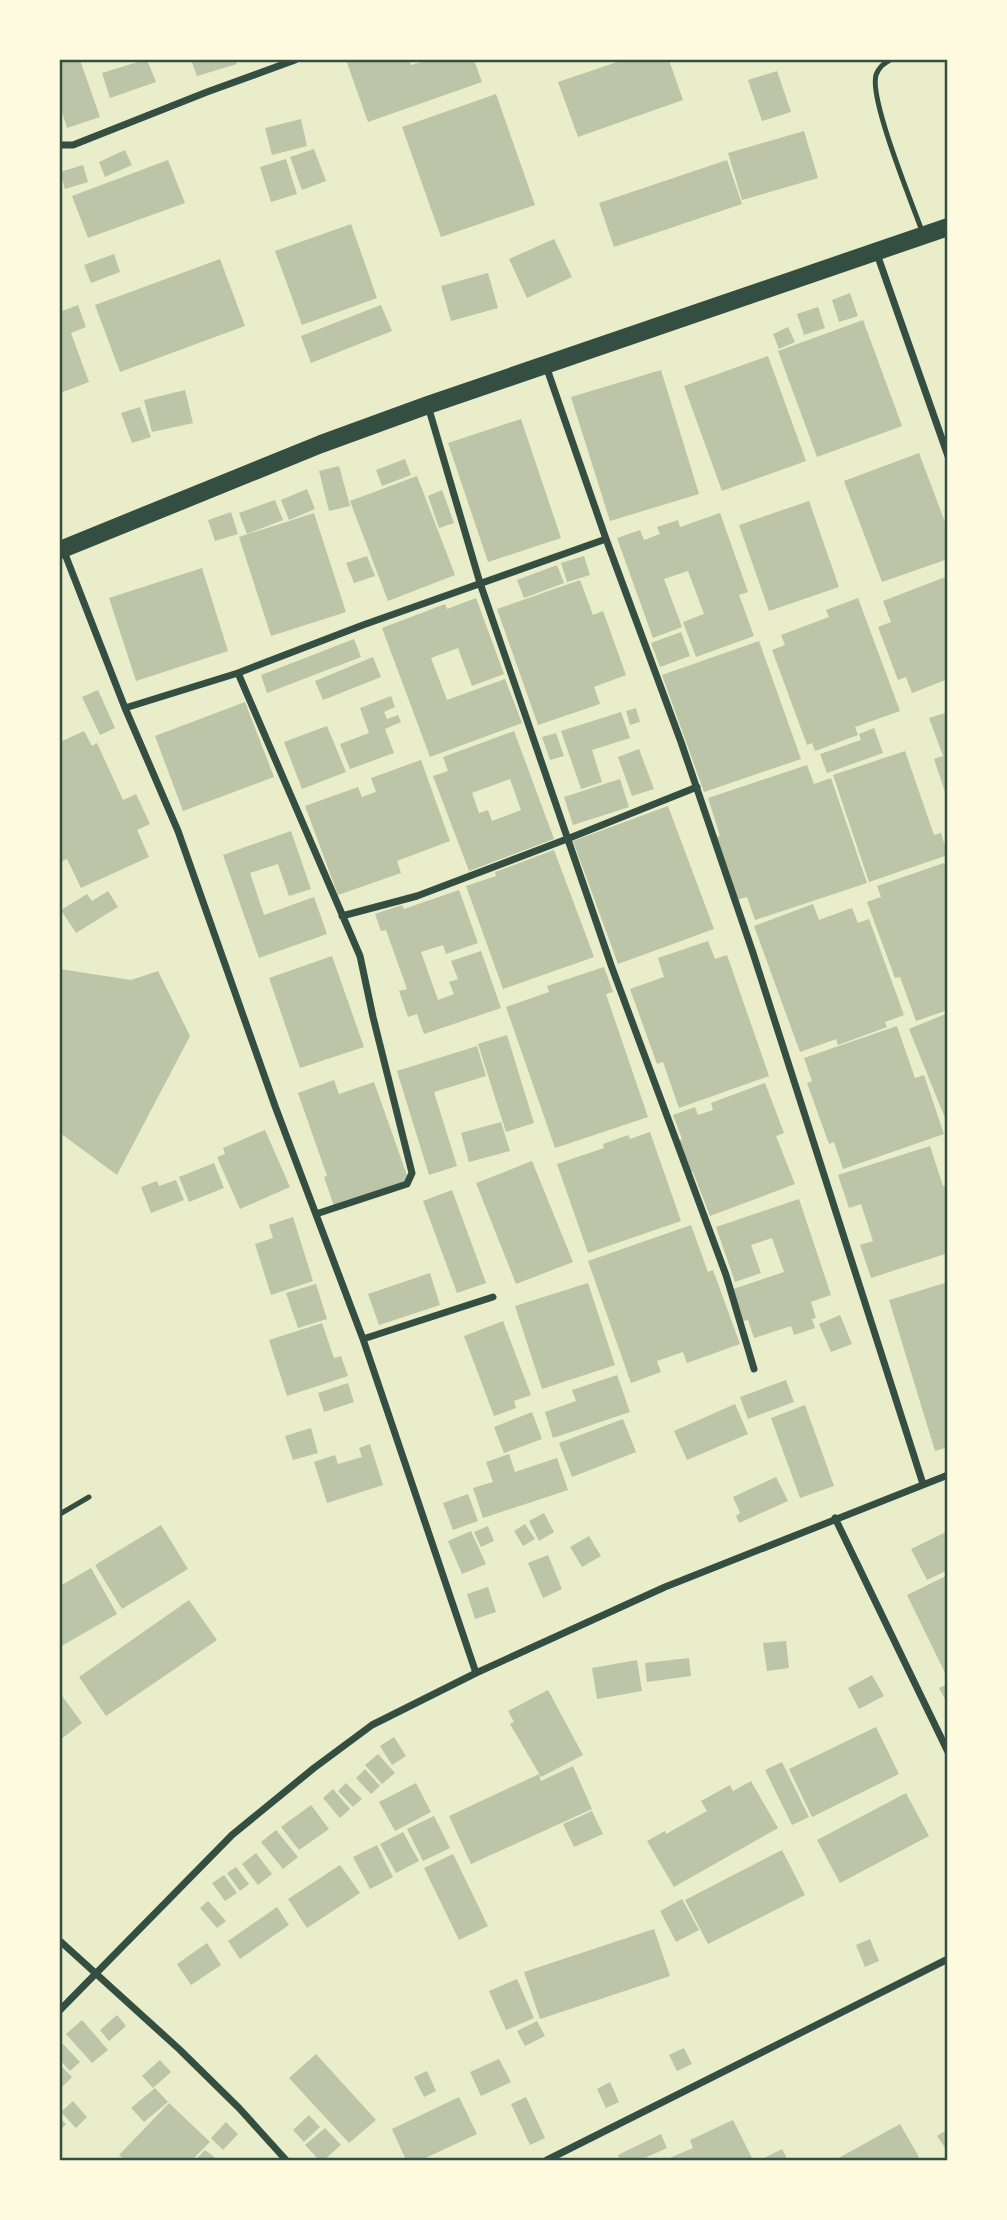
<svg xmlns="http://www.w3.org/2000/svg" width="1007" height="2220" font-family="'PT Sans',sans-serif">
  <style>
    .building { fill: #bcc5a7; fill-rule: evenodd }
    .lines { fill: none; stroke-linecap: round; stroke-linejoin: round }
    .service { stroke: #344e41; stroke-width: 5 }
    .minor { stroke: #344e41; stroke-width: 7 }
    .primary { stroke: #344e41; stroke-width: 18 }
    .neatline { fill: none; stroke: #344e41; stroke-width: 2.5 }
  </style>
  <rect width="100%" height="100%" fill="#e9edc9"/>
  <!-- building -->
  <path class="building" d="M60,60H80L100,117L67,128L60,106Z
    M144,60H147L156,82L110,98L102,73Z
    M191,60H235L237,64L197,76Z
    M346,60H369L370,62L378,60H409L411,65L428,60H474L482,82L368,122Z
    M623,60H669L683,100L578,137L558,82Z
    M777,71L791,112L762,121L748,80Z
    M496,94L535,205L441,237L402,127Z
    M301,119L307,146L272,155L265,128Z
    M804,131L818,178L742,200L728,153Z
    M314,149L326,181L302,190L290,157Z
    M125,150L132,165L105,177L99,162Z
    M286,159L297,194L271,202L260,167Z
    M168,160L185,203L88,238L72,196Z
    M727,160L742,204L614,247L599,203Z
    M83,165L88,182L65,189L60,172Z
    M351,224L377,298L302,325L275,251Z
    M554,239L572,277L527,298L509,259Z
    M114,254L120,272L91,283L84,265Z
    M220,259L245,326L120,372L95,305Z
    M488,273L498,308L451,321L441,286Z
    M850,293L858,316L839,322L832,300Z
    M60,304L62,311L78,305L86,327L71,333L89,382L60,393Z
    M381,305L392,331L311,363L301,336Z
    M818,307L825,328L804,335L797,314Z
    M863,320L902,426L817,457L778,351Z
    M788,327L795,342L779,349L773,334Z
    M768,356L806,461L722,491L684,386Z
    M661,370L699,494L610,521L571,397Z
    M185,390L193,423L152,432L144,400Z
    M140,407L151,437L132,443L121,413Z
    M521,419L561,538L488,562L448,443Z
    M919,453L948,530V559L882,582L844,481Z
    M405,459L411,475L382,486L376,470Z
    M339,466L350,506L329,511L319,471Z
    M417,476L455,575L388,601L350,501Z
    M307,489L315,509L289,520L281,500Z
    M442,490L454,523L439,528L428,496Z
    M275,500L283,520L247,534L239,513Z
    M809,501L839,587L769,611L739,525Z
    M231,512L238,534L215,541L208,520Z
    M314,513L346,612L271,636L239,537Z
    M720,513L748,592L739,595L754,636L696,657L683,622L704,614L688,571L664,579L682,627L653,638L617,538L640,530L644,540L660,534L657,527L678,520L680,527Z
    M367,556L375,576L354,583L346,563Z
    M584,556L590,575L567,582L561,563Z
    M557,565L564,583L524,598L517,580Z
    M202,568L228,651L136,681L109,598Z
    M948,576V679L912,693L906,677L898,680L878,627L891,622L883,601Z
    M580,580L593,615L603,611L626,675L594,687L600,704L538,725L497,609Z
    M476,598L504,674L472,686L458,648L431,658L447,700L505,679L522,723L430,757L382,628L445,604L447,609Z
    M858,598L900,711L855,727L858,735L815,751L812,743L807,745L772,650L785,645L781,635L829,617L826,610Z
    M681,632L690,656L660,667L651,643Z
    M354,639L361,657L267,693L261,675Z
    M759,641L801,759L704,792L662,675Z
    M373,657L381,677L323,700L315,681Z
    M98,690L115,728L100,735L82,697Z
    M391,696L395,707L384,712L387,719L398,715L401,722L385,729L394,753L350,769L340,744L369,733L360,708Z
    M245,702L274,777L183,811L155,736Z
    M636,708L640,722L630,725L626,711Z
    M621,712L630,738L592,750L602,782L581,789L561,731Z
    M948,712V798H947L934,759L943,756L929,718Z
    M327,726L346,772L302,789L284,742Z
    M874,728L883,753L827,773L820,754L861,740L859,734Z
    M84,731L92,746L97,743L123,800L136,794L150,824L137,830L149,857L81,888L67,859L60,862V742Z
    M514,731L554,839L469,871L433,776L448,771L443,757ZM510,779L521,810L492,821L488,810L479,813L472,793Z
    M556,733L564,756L550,760L542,737Z
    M639,749L654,789L632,796L618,757Z
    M905,751L934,835L941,833L948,855L869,882L833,775Z
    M421,760L450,841L397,861L401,873L338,895L305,806L358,787L362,797L376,792L371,778Z
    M807,765L814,784L831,778L867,883L755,920L747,897L736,900L715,837L720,836L708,798Z
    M620,779L629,807L573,825L564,797Z
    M668,806L714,929L618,964L573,841Z
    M291,831L311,889L289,896L278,864L250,873L264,915L314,897L327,934L259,958L223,855Z
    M554,850L594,957L503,989L466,886L496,876L495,872Z
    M944,863L948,873V1010L916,1021L900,977L895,978L867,902L881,897L877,886Z
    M459,890L478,943L446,954L443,945L421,952L438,1000L454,994L449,982L458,979L451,961L481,951L501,1008L424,1034L417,1014L408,1017L399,991L407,989L386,930L381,931L375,914L402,905L404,909Z
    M108,891L118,907L76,933L61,910L87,894L92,901Z
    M813,904L819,920L852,908L858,923L869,919L904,1015L885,1022L887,1027L838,1045L836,1039L800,1052L754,926Z
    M708,941L715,959L727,955L769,1076L679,1108L663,1062L657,1064L630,989L664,977L658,958Z
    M332,956L364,1047L300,1068L269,978Z
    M604,967L613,992L606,994L648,1117L555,1148L506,1007L549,992L547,986Z
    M60,969L131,980L158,971L190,1036L117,1175L60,1133Z
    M948,1013V1123H947L909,1029Z
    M897,1026L915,1078L924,1075L944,1134L843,1169L834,1142L829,1144L807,1083L812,1081L804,1058Z
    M507,1035L534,1123L506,1132L478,1044Z
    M477,1046L486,1076L434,1092L457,1166L429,1175L397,1071Z
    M334,1080L339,1094L374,1082L409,1181L334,1206L324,1177L327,1176L298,1093Z
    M765,1083L784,1133L776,1136L795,1184L710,1216L693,1172L690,1173L678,1141L682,1139L673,1115L695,1107L698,1115L713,1110L711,1103Z
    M501,1122L510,1151L469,1162L461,1133Z
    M265,1130L290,1187L240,1209L217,1157L225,1154L223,1148Z
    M650,1132L681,1221L588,1253L557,1164L604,1148L603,1144L628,1135L630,1139Z
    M930,1146L943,1186L948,1184V1253L871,1278L860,1245L873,1241L861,1204L849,1208L838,1175Z
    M532,1161L573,1262L516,1284L476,1183Z
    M214,1163L224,1188L189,1202L179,1177Z
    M176,1180L184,1200L151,1213L141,1187L157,1181L159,1186Z
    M452,1190L486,1283L457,1293L423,1201Z
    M799,1199L831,1295L811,1302L816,1318L812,1319L815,1328L794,1335L791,1326L754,1338L748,1320L743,1321L733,1289L784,1272L772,1238L751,1245L761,1273L735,1282L716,1227Z
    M293,1217L313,1281L271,1295L255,1244L273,1238L269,1225Z
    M691,1225L708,1272L713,1270L740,1344L687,1363L683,1352L657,1361L661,1372L631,1383L588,1261Z
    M430,1273L440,1305L379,1325L368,1294Z
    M948,1282V1447L935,1451L889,1300Z
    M588,1283L615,1365L542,1389L515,1306Z
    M316,1284L327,1319L298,1328L286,1293Z
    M840,1315L852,1344L831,1352L819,1324Z
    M503,1321L531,1395L514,1401L516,1408L494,1416L464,1336Z
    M322,1323L334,1358L341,1356L348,1376L287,1396L269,1340Z
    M617,1375L630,1412L553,1438L545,1412L576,1401L572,1390Z
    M786,1380L794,1402L748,1419L740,1397Z
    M348,1383L354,1402L324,1412L318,1393Z
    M735,1404L748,1434L687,1460L674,1431Z
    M805,1405L834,1486L800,1498L771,1418Z
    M532,1412L542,1439L504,1453L494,1427Z
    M623,1419L636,1452L572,1477L559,1443Z
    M311,1428L318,1453L293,1460L285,1436Z
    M370,1444L383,1485L327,1503L314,1462L335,1455L338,1464L362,1457L359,1448Z
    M509,1454L515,1472L557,1458L568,1490L483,1518L473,1488L493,1482L486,1462Z
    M776,1477L788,1501L739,1523L736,1516L740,1513L733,1497Z
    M468,1494L478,1521L453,1530L443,1503Z
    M544,1513L554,1532L539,1541L529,1521Z
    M525,1524L535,1539L523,1546L514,1531Z
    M161,1525L188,1569L122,1609L95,1565Z
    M488,1526L494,1541L481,1547L474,1532Z
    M471,1531L486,1564L462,1574L448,1541Z
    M948,1531V1570L927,1580L911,1549Z
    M589,1536L601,1556L582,1567L570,1547Z
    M548,1555L562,1589L543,1598L528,1563Z
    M91,1568L117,1614L60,1647V1586Z
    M948,1575V1679L907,1595Z
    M488,1587L496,1612L475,1619L467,1594Z
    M189,1600L217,1640L106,1716L79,1677Z
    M786,1641L789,1668L767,1671L763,1643Z
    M689,1658L691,1676L647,1682L645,1663Z
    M637,1660L642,1691L597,1699L592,1668Z
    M872,1675L884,1696L859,1709L848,1688Z
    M948,1684V1705L939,1688Z
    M548,1690L583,1755L541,1777L510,1724L514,1722L508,1711Z
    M60,1693L82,1723L60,1740Z
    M876,1727L899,1774L812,1817L789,1769Z
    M394,1737L406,1756L392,1765L380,1746Z
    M378,1754L395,1773L382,1784L365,1765Z
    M782,1762L809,1817L792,1825L765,1770Z
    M573,1766L592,1809L471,1864L449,1816L539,1774L541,1781Z
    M365,1769L380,1786L371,1794L356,1778Z
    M751,1781L778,1828L674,1887L647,1841L665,1831L666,1834L707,1811L701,1801L730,1785L733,1791Z
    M346,1783L362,1799L353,1807L338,1791Z
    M416,1783L431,1812L395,1831L379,1802Z
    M333,1789L350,1809L340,1818L323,1798Z
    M906,1793L929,1836L840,1883L817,1840Z
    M311,1805L329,1829L299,1850L281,1827Z
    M592,1811L603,1834L574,1847L563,1824Z
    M434,1816L450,1848L423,1861L407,1829Z
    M276,1830L298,1857L283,1869L261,1842Z
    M403,1832L419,1861L396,1873L380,1844Z
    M377,1845L393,1877L370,1889L353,1857Z
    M782,1850L805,1895L708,1944L685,1900Z
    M256,1853L272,1874L258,1885L242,1864Z
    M453,1854L488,1926L459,1940L424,1868Z
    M340,1865L360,1893L307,1928L288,1899Z
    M236,1867L249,1884L240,1891L227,1873Z
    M224,1875L237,1893L225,1901L212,1883Z
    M682,1899L699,1930L676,1942L660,1911Z
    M208,1901L226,1921L217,1928L200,1908Z
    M277,1907L289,1925L240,1959L228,1941Z
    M654,1929L670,1976L540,2019L524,1972Z
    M870,1939L879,1961L865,1967L856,1945Z
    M207,1943L221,1965L191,1985L177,1964Z
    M517,1979L534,2018L506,2030L489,1991Z
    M117,2015L126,2026L109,2041L100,2030Z
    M82,2020L108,2050L92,2063L66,2034Z
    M537,2021L545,2036L525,2046L517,2031Z
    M63,2044L80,2062L70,2071L60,2060V2047Z
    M684,2048L692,2064L677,2071L669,2055Z
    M316,2054L376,2120L349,2143L289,2078Z
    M499,2059L511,2082L481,2096L470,2072Z
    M160,2060L171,2072L153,2088L142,2076Z
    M60,2065L72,2077L60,2089Z
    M427,2071L436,2091L424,2097L414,2077Z
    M610,2082L619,2102L606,2108L597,2089Z
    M155,2088L168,2102L144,2122L131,2108Z
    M459,2097L477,2134L421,2160H406L392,2129Z
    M526,2097L545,2138L530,2145L511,2104Z
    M73,2101L87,2117L76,2128L61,2112Z
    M169,2103L210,2142L192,2160H122L123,2159L119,2155Z
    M309,2115L320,2127L304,2142L293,2130Z
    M60,2118L66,2124L60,2131Z
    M733,2120L753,2160H665L693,2148L690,2140Z
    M226,2122L238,2134L223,2150L211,2138Z
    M900,2124L919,2157L913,2160H835Z
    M325,2128L341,2145L324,2160H319L305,2145Z
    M948,2129V2152L937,2136Z
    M661,2134L667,2148L640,2160H620L618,2155Z
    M782,2149L788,2160H760Z
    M205,2150L218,2160H195Z"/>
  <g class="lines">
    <!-- service -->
    <path class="service" d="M890,60C883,64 879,67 876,75C869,99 912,203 922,231
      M60,1514L89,1497"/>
    <!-- minor -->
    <path class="minor" d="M60,145H73L207,92L295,60
      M877,254L948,456
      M546,366L606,539L681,742L753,953L923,1484
      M428,406L480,583L611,965L726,1275L754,1369
      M63,549L125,708L178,831L275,1106L363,1339L476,1673
      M238,673L363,625L606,539
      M125,708L238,673L360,956L373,1017L412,1173L407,1184L316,1214
      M342,916L417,896L567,839L697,787
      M363,1339L493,1297
      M835,1518L948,1752
      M60,1941L179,2049L239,2108L286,2160
      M60,2010L232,1835L314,1768L372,1725L476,1673L665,1587L948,1475
      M547,2160L948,1959"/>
    <!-- primary -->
    <path class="primary" d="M60,550L321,444L428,405L948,227"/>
  </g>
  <!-- border -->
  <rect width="1007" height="2220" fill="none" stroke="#fefae0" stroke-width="122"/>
  <rect x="61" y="61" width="885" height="2098" class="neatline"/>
</svg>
